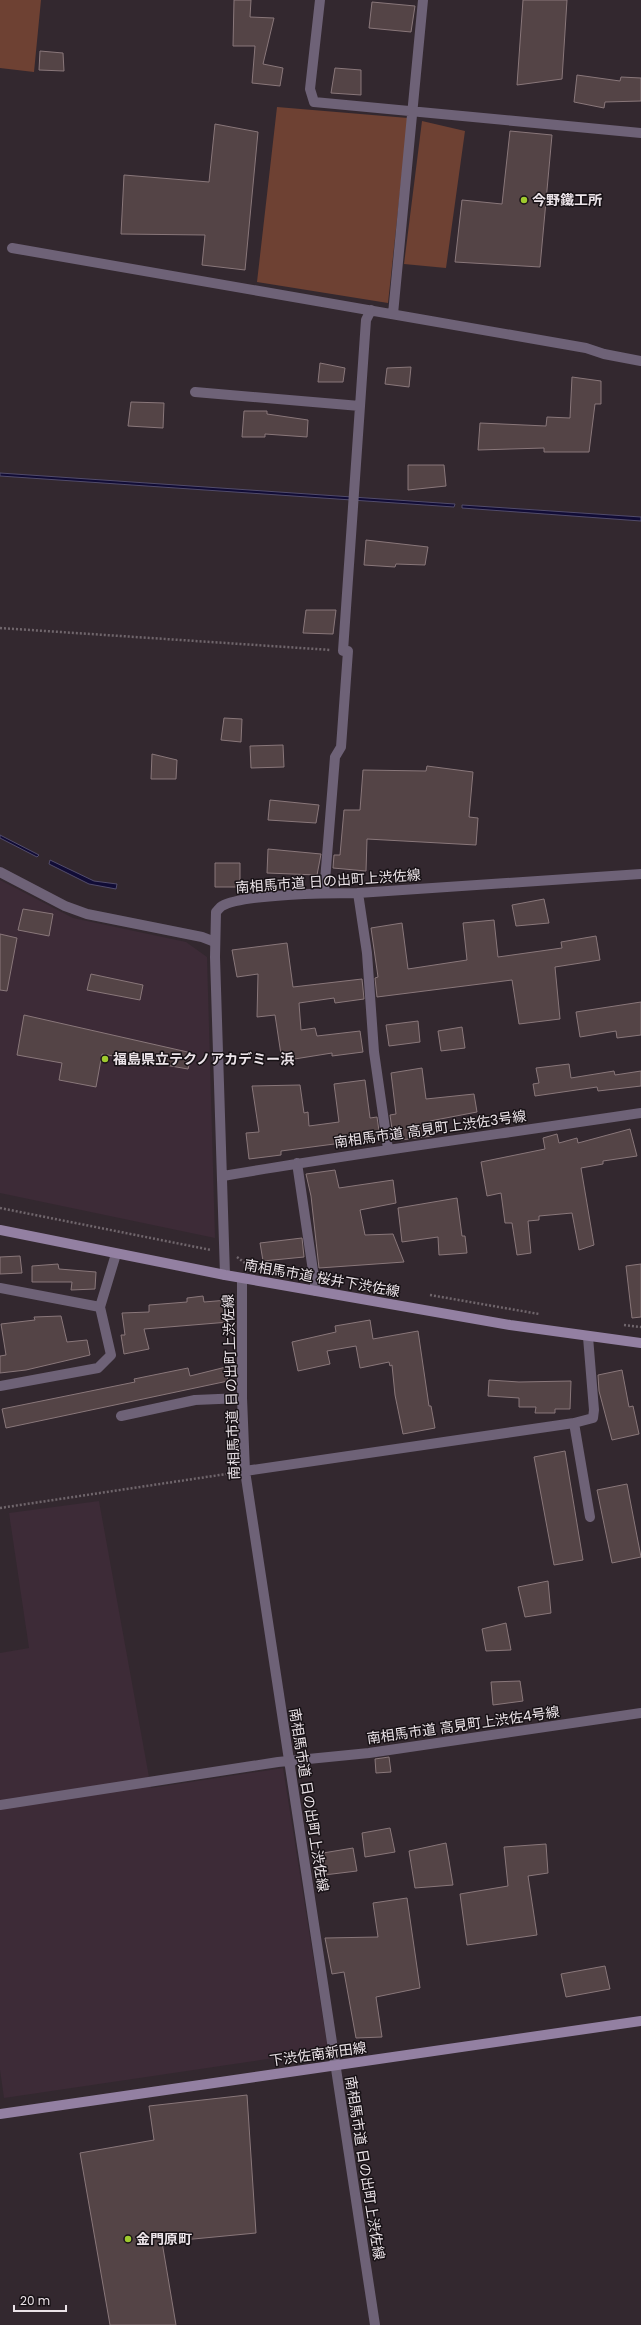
<svg xmlns="http://www.w3.org/2000/svg" width="641" height="2325" font-family="Poppins,'Noto Sans JP',sans-serif">
  <style>
    .built { fill: #3d2b37 }
    .green { fill: #6e4133 }
    .water { fill: #110c36; stroke: #524c6b }
    .building { fill: #544446; stroke: #89777a }
    .lines { fill: none; stroke-linecap: round; stroke-linejoin: round }
    .path { stroke: #70666c; stroke-width: 2.5; stroke-dasharray: 2 2; stroke-linecap: butt }
    .lane { stroke: #6e6277; stroke-width: 10 }
    .street { stroke: #6e6277; stroke-width: 10 }
    .secondary { stroke: #9380a2; stroke-width: 10 }
    .poi-dot { fill: #9eca2e; stroke: #181216; stroke-width: 1.5 }
    .labels { text-anchor: middle; dominant-baseline: central; stroke-width: 3; stroke-linejoin: round; paint-order: stroke }
    .poi-label { font-size: 14px; font-weight: bold; fill: #ebe3e8; stroke: #181216; text-anchor: start }
    .street-label { font-size: 14px; fill: #ebe3e8; stroke: #181216 }
  </style>
  <rect width="100%" height="100%" fill="#33282f"/>
  <!-- built -->
  <path class="built" d="M0,880L73,918L186,942L207,957L215,1238L0,1193Z
    M99,1501L151,1788L283,1768L328,2050L4,2098L0,2070V1653L29,1648L9,1513Z"/>
  <!-- green -->
  <path class="green" d="M0,0H41L34,72L0,68Z
    M277,107L408,118L388,303L257,282Z
    M422,121L465,131L446,268L404,264Z"/>
  <!-- water -->
  <path class="water" d="M0,473L455,504L454,507L0,476Z
    M462,505L641,517V521L462,508Z
    M0,835L39,855L37,857L0,838Z
    M50,860L94,881L117,884L116,889L89,884L49,864Z"/>
  <!-- building -->
  <path class="building" d="M234,0H251L250,17L274,18L263,64L283,68L280,86L252,83L255,46H233Z
    M523,0H567L562,79L517,85Z
    M372,2L415,6L411,32L369,28Z
    M40,51L63,53L64,71L39,70Z
    M335,68L361,70V95L331,93Z
    M577,75L620,81L621,77L641,78V101L605,102L604,108L574,102Z
    M215,124L258,132L245,270L202,265L205,235L121,234L124,175L209,182Z
    M510,131L552,135L540,267L455,262L462,200L502,204Z
    M320,363L345,368L343,382H318Z
    M411,367L409,387L385,384L387,368Z
    M572,377L601,381V404H595L589,452H544V448L478,450L480,423L546,426L547,417L570,418Z
    M131,402L164,403L163,428L128,426Z
    M244,411H267V414L308,420L307,437L265,434V437H242Z
    M408,465H444L446,486L408,490Z
    M366,540L428,547L425,565L396,564L395,567L364,565Z
    M306,610H336L333,634L303,633Z
    M224,718L242,719L241,742L221,740Z
    M283,745L284,767L251,768L250,746Z
    M152,754L177,760L176,779H151Z
    M427,766L473,772L469,817L478,818L476,845L367,839L366,871L333,868L334,855H340L344,810H360L363,770L426,771Z
    M270,800L319,805L316,823L268,820Z
    M268,849L321,854L317,875L267,873Z
    M215,863H240V887H215Z
    M544,899L549,923L516,926L512,905Z
    M23,909L53,914L49,936L18,930Z
    M494,920L498,957L562,948L561,942L596,936L600,960L555,967L560,1019L519,1024L512,980L377,997L375,978L378,977L371,928L402,923L408,969L467,960L463,923Z
    M0,934L17,938L7,991L0,990Z
    M287,943L293,987L362,979L364,999L335,1003L334,998L299,1003L301,1030L315,1028L317,1036L360,1031L363,1052L332,1056V1053L282,1061L275,1015L257,1017L258,974L237,977L232,950Z
    M91,974L143,985L140,1000L87,990Z
    M641,1002V1035L617,1038L616,1031L580,1037L576,1012Z
    M24,1015L192,1053L188,1069L102,1054L96,1087L59,1080L62,1063L17,1055Z
    M418,1021L420,1042L389,1046L386,1025Z
    M462,1027L465,1048L441,1051L438,1031Z
    M569,1064L571,1078L614,1071L615,1075L641,1071V1086L598,1091L597,1087L535,1096L533,1084L539,1083L536,1068Z
    M422,1068L426,1099L474,1094L477,1112L430,1121L432,1136L401,1140L400,1135L393,1136L390,1115L396,1114L391,1073Z
    M365,1080L370,1118L377,1117L380,1138L281,1151V1155L249,1159L246,1133L259,1132L252,1086L300,1085L304,1113L308,1112L309,1126L339,1122L334,1084Z
    M630,1129L637,1156L603,1161V1164L581,1168L594,1245L579,1250L572,1213L539,1216V1220L528,1221L531,1253L517,1255L512,1223H505L501,1193L487,1196L481,1162L545,1149L543,1138L557,1134L559,1143L577,1138L578,1143Z
    M335,1170L339,1188L393,1180L396,1203L360,1210L365,1235L393,1234L404,1262L319,1268L311,1196L306,1174Z
    M457,1198L462,1236H465L467,1253L439,1255L438,1237L402,1242L398,1208Z
    M302,1238L304,1257L263,1261L260,1243Z
    M20,1256L22,1273L0,1274V1257Z
    M58,1264L59,1269L96,1272L95,1289L71,1290L72,1282H32V1266Z
    M641,1264V1317L632,1318L626,1266Z
    M203,1296L204,1302L228,1300L229,1322L144,1329L149,1349L124,1354L121,1335H125L122,1313L149,1312V1305L187,1302V1298Z
    M61,1316L67,1342L87,1340L90,1355L26,1370L0,1373V1356L6,1355L1,1324L35,1320L34,1317Z
    M370,1320L373,1339L418,1331L429,1406H431L435,1428L403,1434L395,1395L392,1365L390,1366L389,1362L360,1368L356,1346L327,1351L330,1364L298,1371L292,1342L336,1332L335,1326Z
    M226,1367L228,1381L6,1428L2,1409L135,1382L134,1379L188,1368L190,1376Z
    M622,1370L629,1407L633,1406L639,1434L612,1440L599,1391L598,1375Z
    M489,1380L519,1382L571,1381L570,1409H555V1413H535L536,1407H519V1398L488,1396Z
    M565,1451L583,1560L554,1565L534,1457Z
    M627,1484L641,1557L612,1563L597,1490Z
    M548,1581L551,1613L525,1617L518,1587Z
    M506,1623L511,1650L486,1651L482,1629Z
    M520,1681L523,1701L493,1705L491,1682Z
    M389,1757L391,1772L376,1773L375,1759Z
    M390,1828L395,1852L365,1857L362,1833Z
    M446,1843L453,1885L415,1888L409,1851Z
    M546,1844L548,1873L528,1876L537,1935L467,1945L460,1894L508,1886L504,1847Z
    M353,1848L357,1871L324,1875L323,1853Z
    M407,1898L420,1988L376,1997L382,2037L356,2038L344,1972L332,1974L325,1938L378,1937L373,1903Z
    M605,1966L610,1989L566,1997L561,1974Z
    M247,2095L256,2233L162,2242L176,2325H110L80,2153L154,2140L149,2106Z"/>
  <g class="lines">
    <!-- path -->
    <path class="path" d="M0,628L331,650
      M0,1208L211,1250
      M237,1257L245,1263L256,1265
      M430,1295L539,1314
      M624,1325L641,1327
      M0,1508L233,1473"/>
    <!-- lane -->
    <path class="lane" d="M0,872L65,906L87,914L202,937L215,942"/>
    <!-- street -->
    <path class="street" d="M320,0L310,89L314,102L641,133
      M12,248L586,348L604,354L641,361
      M393,314L423,0
      M195,392L360,406
      M324,893L335,757L341,747L348,651H343L366,320L371,310
      M358,893L367,953L374,1052L388,1149
      M297,1163L316,1291
      M223,1176C362,1152 502,1134 641,1113
      M225,1275L215,957L216,912C218,910 220,907 222,906C243,894 331,893 358,893L641,874
      M242,1278V1398L245,1471L375,2325
      M0,1288L100,1307
      M0,1386L98,1368L111,1355L100,1307L116,1254
      M121,1416L195,1400L242,1398
      M574,1423L590,1517
      M245,1471L574,1423L593,1418L594,1410L588,1337
      M0,1805L278,1762L369,1753L641,1713"/>
    <!-- secondary -->
    <path class="secondary" d="M0,1230L225,1275L510,1325L641,1343
      M0,2114L641,2021"/>
  </g>
  <!-- markers -->
  <g class="poi-dot">
    <circle cx="524" cy="200" r="4"/>
    <circle cx="105" cy="1059" r="4"/>
    <circle cx="128" cy="2239" r="4"/>
  </g>
  <g class="labels">
    <!-- poi labels -->
    <g class="poi-label">
      <text x="532" y="200">今野鐵工所</text>
      <text x="113" y="1059">福島県立テクノアカデミー浜</text>
      <text x="136" y="2239">金門原町</text>
    </g>
    <!-- street labels -->
    <g class="street-label">
      <text transform="translate(328 881) rotate(-4)">南相馬市道 日の出町上渋佐線</text>
      <text transform="translate(430 1129) rotate(-8)">南相馬市道 高見町上渋佐3号線</text>
      <text transform="translate(322 1278) rotate(10)">南相馬市道 桜井下渋佐線</text>
      <text transform="translate(231 1387) rotate(-92)">南相馬市道 日の出町上渋佐線</text>
      <text transform="translate(463 1725) rotate(-8)">南相馬市道 高見町上渋佐4号線</text>
      <text transform="translate(309 1800) rotate(81)">南相馬市道 日の出町上渋佐線</text>
      <text transform="translate(318 2054) rotate(-8)">下渋佐南新田線</text>
      <text transform="translate(365 2168) rotate(81)">南相馬市道 日の出町上渋佐線</text>
    </g>
  </g>
  <!-- scale -->
  <path d="M14 2305v6h52v-6" fill="none" stroke="#ebe3e8" stroke-width="2"/>
  <text x="20" y="2305" font-size="12" fill="#ebe3e8" stroke="#181216" stroke-width="3" paint-order="stroke">20 m</text>
</svg>
